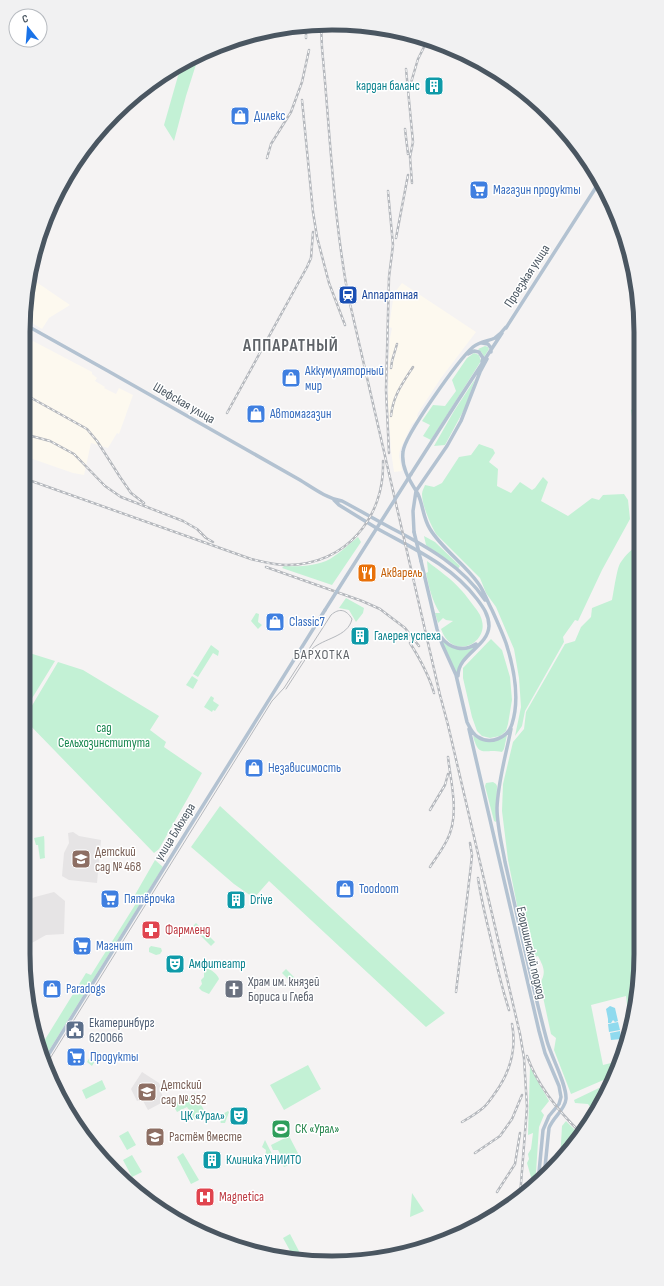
<svg xmlns="http://www.w3.org/2000/svg" width="664" height="1286" font-family="'Sofia Sans Condensed',sans-serif">
  <style>
    .commercial { fill: #fdf9ef }
    .education { fill: #e6e4e5 }
    .green { fill: #c3f1d5 }
    .water { fill: #90daee }
    .lines { fill: none; stroke-linecap: round; stroke-linejoin: round }
    .primary { stroke: #b3c2d1; stroke-width: 3.5 }
    .tram { stroke: #b5b8bd; stroke-width: 1 }
    .rail-casing { stroke: #b5b8bd; stroke-width: 2.5 }
    .rail { stroke: #fff; stroke-width: 1; stroke-dasharray: 3; stroke-linecap: butt }
    .primary-bridge { stroke: #b3c2d1; stroke-width: 3.5 }
    .labels { text-anchor: middle; dominant-baseline: central; stroke-width: 3; stroke-linejoin: round; paint-order: stroke }
    .culture-label { font-size: 13px; fill: #0d838f; stroke: #fff; text-anchor: start }
    .shop-label { font-size: 13px; fill: #366cbe; stroke: #fff; text-anchor: start }
    .street-label { font-size: 13px; fill: #4a5661; stroke: #fff }
    .transit-label { font-size: 13px; fill: #164399; stroke: #fff; text-anchor: start }
    .food-label { font-size: 13px; fill: #c56008; stroke: #fff; text-anchor: start }
    .park-label { font-size: 13px; fill: #17864f; stroke: #fff }
    .education-label { font-size: 13px; fill: #785e54; stroke: #fff; text-anchor: start }
    .health-label { font-size: 13px; fill: #be3a42; stroke: #fff; text-anchor: start }
    .worship-label { font-size: 13px; fill: #5b616d; stroke: #fff; text-anchor: start }
    .service-label { font-size: 13px; fill: #4e5e75; stroke: #fff; text-anchor: start }
    .leisure-label { font-size: 13px; fill: #27864d; stroke: #fff; text-anchor: start }
    .neighbourhood-label { font-size: 14px; letter-spacing: 1px; fill: #5f6368; stroke: #fff }
    .district-label { font-size: 17px; font-weight: bold; letter-spacing: 1px; fill: #5f6368; stroke: #fff }
    .rim { fill: none; stroke: #4a5661; stroke-width: 5 }
  </style>
  <rect width="100%" height="100%" fill="#f5f3f3"/>
  <!-- commercial -->
  <path class="commercial" d="M29,277L70,305L49,318L42,329L24,318Z
    M402,283L476,332L441,378L418,413L417,416L418,418L412,424L400,450L399,456L402,471L394,472L391,451L388,400L389,358L390,338L392,328L389,327L393,300L392,296Z
    M33,341L92,372V374L97,378L95,381L105,387L104,388L116,394L119,388L133,395L119,434L117,433L108,448L91,443L84,475L73,473L24,456V356Z"/>
  <!-- education -->
  <path class="education" d="M73,832L79,836L101,840L97,883L69,880L62,876L64,853L69,843L68,833Z
    M54,892L65,901L64,934L46,935L23,948V903L35,897Z
    M142,1072L159,1083L162,1089L160,1090L165,1101L148,1110L142,1099L137,1101L131,1089Z"/>
  <!-- green -->
  <path class="green" d="M199,55L186,96L174,141L164,125L182,62Z
    M485,346L488,347L489,349L484,357L482,353L478,349Z
    M474,353L479,355L481,361L431,440L423,436L430,425L422,421L433,405L445,406L456,391L452,380L467,358Z
    M475,379L466,406L445,445L434,446L454,411Z
    M639,405V465L631,410Z
    M479,444L493,449L495,453L489,462L498,469L497,486L511,493L520,482L532,490L535,488L543,477L548,482L541,501L568,516L592,498L599,500L603,495L624,494L628,500L630,519L602,570L578,621L575,620L563,637L564,642L525,711L522,726L515,736L521,707L519,678L514,649L496,607L486,593L480,578L436,534C431,525 422,506 422,494C422,491 424,488 425,485L434,487L442,483L459,457L471,455Z
    M424,536L435,542L460,566L458,569L426,545Z
    M358,537L361,542L332,585L282,568L284,566C298,567 317,566 330,559C340,553 349,544 358,537Z
    M639,543L640,944L633,961L629,995L630,1012L633,1021L629,1038V1021L626,996L591,1005L603,1065L619,1061V1064L615,1075L571,1094L554,1050L556,1038L551,1034L540,983C547,972 543,966 538,956L535,957L528,945L529,941L518,910L508,860L502,811L503,784L513,742L524,729L526,712L565,644L575,641L581,627L591,617L592,608L612,600C614,591 617,566 621,562C626,554 633,549 639,543Z
    M427,561C438,570 452,579 462,591C466,595 469,600 473,605C477,610 481,615 482,621C488,643 453,662 441,629L453,621L446,620L443,618L438,623L435,613H440C432,601 429,587 426,573L428,572Z
    M346,598L364,608L363,613L356,622L349,610L339,608Z
    M256,613L259,614L258,622L262,625L258,629L251,621Z
    M442,639L446,643L463,649L477,644L483,639L458,669V682L442,644Z
    M491,639L502,650L510,677L512,700L508,724L506,731L500,736L490,738L482,736L477,731L472,717L463,678V668Z
    M211,645L219,651L218,656L213,653L198,677L193,674Z
    M23,651L55,661L23,713Z
    M58,662L83,670L159,716L150,730L166,742L164,747L202,773L159,849L154,853L24,719Z
    M192,676L198,680L193,689L186,685Z
    M211,696L214,698L213,701L219,705L215,711L213,710L212,712L204,707Z
    M507,735L504,749L502,752C484,748 479,759 473,736C484,743 496,742 507,735Z
    M493,782L496,784L497,786L496,822L494,821L485,786L486,783Z
    M220,806L445,1013L426,1027L269,881L254,898L234,884L191,847Z
    M44,836C45,844 44,850 45,858L40,859L38,845H36L34,838Z
    M155,860L163,867L45,1057L41,1046L86,973L91,975L135,905L132,900Z
    M196,923L215,942L211,946L192,927Z
    M151,946L161,948L162,951L160,954L156,955L149,952V948Z
    M640,954V974L635,1006H634C633,989 634,971 640,954Z
    M206,969C211,968 218,975 219,979L209,994L202,991L199,988L202,984L201,980L204,977V971Z
    M286,969L296,979L292,983L282,973Z
    M94,1050L100,1053L92,1066L87,1062Z
    M308,1065L321,1089L284,1110L270,1085Z
    M530,1067L549,1101L541,1111L544,1115L539,1127L535,1187L530,1190L531,1177L527,1163L529,1159L528,1154L531,1149L533,1133L528,1135Z
    M102,1080L106,1089L86,1099L82,1090Z
    M599,1088L607,1094L595,1114L588,1104L575,1103L574,1100Z
    M195,1093L206,1114L195,1120L187,1107L177,1112L173,1105Z
    M228,1111L229,1112L225,1123H221L217,1117Z
    M566,1121L581,1136L577,1142L560,1160L562,1126Z
    M128,1131L136,1145L127,1150L119,1136Z
    M289,1136L301,1159L284,1167L281,1163L283,1159L278,1150H273L271,1145Z
    M265,1140L272,1154L265,1158L266,1150L262,1147Z
    M183,1153L199,1180L191,1184L177,1157Z
    M132,1155L142,1172L132,1177L123,1160Z
    M412,1193L424,1211L410,1217Z
    M290,1234L301,1255L298,1257L293,1256L283,1238Z"/>
  <!-- water -->
  <path class="water" d="M610,1006L615,1008L618,1021L615,1022L613,1020L611,1023H608V1019L606,1009Z
    M618,1022L620,1030L609,1032L608,1024Z
    M620,1031L621,1039L611,1040L610,1033Z"/>
  <g class="lines">
    <!-- primary -->
    <path class="primary" d="M24,324L108,371L300,480C313,488 326,498 342,501C359,510 376,520 393,529C428,547 463,567 485,600
      M506,328L600,181
      M482,343L488,344L491,348V352
      M468,354L474,351L479,352L483,358L482,362
      M411,474L457,402L502,333
      M334,500L339,505C352,513 365,521 378,529C414,549 451,565 477,599C483,607 489,615 489,626C488,647 458,654 458,676
      M414,532L413,511L416,491L447,446L461,421L480,372L487,359
      M421,561L437,629L442,644L456,675L467,722C470,728 472,734 478,737C490,745 508,738 512,724C520,699 514,668 506,643C502,632 497,621 492,610C487,601 484,591 478,583C464,563 442,549 430,529C423,518 423,505 418,494C410,481 401,468 403,452C404,436 459,359 473,347C479,342 488,341 495,338C499,335 503,331 506,327
      M441,637C450,649 464,652 476,644
      M469,729L539,1031L545,1053L559,1086L561,1097L559,1104L549,1116L543,1130L538,1183
      M511,729C506,755 498,781 497,808C497,826 502,845 505,862C519,922 531,982 547,1041C551,1056 567,1085 566,1099C565,1110 553,1117 549,1128L544,1177
      M44,1062L179,844L325,610"/>
    <!-- tram -->
    <path class="tram" d="M46,1065L272,701L284,688L331,615C339,608 346,609 352,619C348,637 324,638 312,649L286,689"/>
    <defs>
      <path id="rail" d="M321,25L322,48C330,131 333,214 348,295L440,695L448,725L520,1034L524,1058L527,1107L520,1196
        M306,38V25
        M406,69L413,142L410,157L412,183
        M410,86L418,59L428,39
        M302,100L313,212L317,237L329,283L345,325
        M405,129L408,154
        M267,158L271,144L291,112L302,82L309,50
        M388,191L393,245L389,277L386,390L389,453
        M396,238L408,175
        M391,368L392,361L397,344
        M26,395L87,429L97,441L120,477L131,493L144,503
        M227,413L307,267L311,258L313,232
        M391,416C393,396 402,384 413,367
        M24,434L50,441L74,454L105,486L121,497L183,521L197,529L206,538L213,542
        M23,478L251,559C263,562 275,565 287,565C346,565 385,517 383,461
        M266,567L362,601L380,609L405,628L419,646
        M410,643C420,659 429,675 434,693
        M430,810L445,785L448,774
        M430,867C436,858 442,850 447,840C460,815 451,784 448,757
        M478,878C481,900 487,922 492,944C497,967 502,988 509,1010
        M456,992L471,865L472,855L470,843
        M527,1056C538,1087 559,1112 582,1134
        M462,1122C469,1118 477,1113 483,1108C487,1105 490,1100 493,1096C509,1075 517,1050 512,1024
        M475,1153L500,1136L512,1119L522,1095
        M497,1192L515,1164L520,1133"/>
    </defs>
    <!-- rail casing -->
    <use href="#rail" class="rail-casing"/>
    <!-- rail -->
    <use href="#rail" class="rail"/>
    <!-- primary-bridge -->
    <path class="primary-bridge" d="M414,532L421,561
      M325,610L411,474"/>
  </g>
  <!-- icons -->
  <defs>
    <symbol id="building-square" viewBox="-11 -11 22 22"><rect x="-9" y="-9" width="18" height="18" rx="4" fill="#0f9aa8" stroke="#fff"/><path d="M-4-6H4V6H1V3H-1V6H-4ZM-2.5-4.3h1.7v1.8h-1.7ZM.8-4.3h1.7v1.8H.8ZM-2.5-1h1.7V.8h-1.7ZM.8-1h1.7V.8H.8Z" fill="#fff"/></symbol>
    <symbol id="shop-square" viewBox="-11 -11 22 22"><rect x="-9" y="-9" width="18" height="18" rx="4" fill="#3f7fe0" stroke="#fff"/><path d="M-5-2.5h2.3a2.7 3.5 0 0 1 5.4 0H5L5.5 6h-11ZM-1.5-2.5h3a1.5 2.3 0 0 0-3 0Z" fill="#fff"/></symbol>
    <symbol id="supermarket-square" viewBox="-11 -11 22 22"><rect x="-9" y="-9" width="18" height="18" rx="4" fill="#3f7fe0" stroke="#fff"/><path d="M-6-5.5h2.5l.6 2H6L4.5 2H-2.5L-4.4-4H-6ZM-1.5 3.2a1.3 1.3 0 1 0 .1 0ZM3 3.2a1.3 1.3 0 1 0 .1 0Z" fill="#fff"/></symbol>
    <symbol id="station-square" viewBox="-11 -11 22 22"><rect x="-9" y="-9" width="18" height="18" rx="4" fill="#1a4fb4" stroke="#fff"/><path d="M-3-6H3Q5-6 5-4V2Q5 4 3 4L4.5 6H3L1.5 4h-3L-3 6H-4.5L-3 4Q-5 4-5 2V-4Q-5-6-3-6ZM-3.5-4v3h7v-3ZM-3.5 1v1.5H-2V1ZM2 1v1.5H3.5V1Z" fill="#fff"/></symbol>
    <symbol id="restaurant-square" viewBox="-11 -11 22 22"><rect x="-9" y="-9" width="18" height="18" rx="4" fill="#e8710a" stroke="#fff"/><path d="M-5-6h1v4h1v-4h1v4h1v-4h1v5L-1.5 .5V6h-2V.5L-5-1ZM5-6V6H3V1.5H1.5Q1.5-4 5-6Z" fill="#fff"/></symbol>
    <symbol id="school-square" viewBox="-11 -11 22 22"><rect x="-9" y="-9" width="18" height="18" rx="4" fill="#8d6e63" stroke="#fff"/><path d="M0-5L7-2L0 1L-7-2ZM-4 1L0 2.5L4 1V4Q0 6-4 4Z" fill="#fff"/></symbol>
    <symbol id="pharmacy-square" viewBox="-11 -11 22 22"><rect x="-9" y="-9" width="18" height="18" rx="4" fill="#e0444e" stroke="#fff"/><path d="M-2-6h4v4h4v4h-4v4h-4v-4h-4v-4h4Z" fill="#fff"/></symbol>
    <symbol id="theatre-square" viewBox="-11 -11 22 22"><rect x="-9" y="-9" width="18" height="18" rx="4" fill="#0f9aa8" stroke="#fff"/><path d="M-5-5.5Q0-4 5-5.5V0Q5 5 0 6Q-5 5-5 0ZM-3.3-2.5H-1v1.5H-3.3ZM1-2.5H3.3v1.5H1ZM-2.8 1Q0 5.5 2.8 1Z" fill="#fff"/></symbol>
    <symbol id="church-square" viewBox="-11 -11 22 22"><rect x="-9" y="-9" width="18" height="18" rx="4" fill="#6b7280" stroke="#fff"/><path d="M-1.2-6h2.4v3.5h3.3v2.4h-3.3V6h-2.4V-.1h-3.3v-2.4h3.3Z" fill="#fff"/></symbol>
    <symbol id="civic-square" viewBox="-11 -11 22 22"><rect x="-9" y="-9" width="18" height="18" rx="4" fill="#5c6f8a" stroke="#fff"/><path d="M-.6-6.5H3V-4.5H.6V-3L4-1V1h2V6H-6V1h2V-1L-.6-3ZM-1.2 2.5V6h2.4V2.5Z" fill="#fff"/></symbol>
    <symbol id="stadium-square" viewBox="-11 -11 22 22"><rect x="-9" y="-9" width="18" height="18" rx="4" fill="#2e9e5b" stroke="#fff"/><path d="M0-5a6.5 5 0 1 0 0 10a6.5 5 0 1 0 0-10ZM-3.5-1.8h7v3.6h-7Z" fill="#fff"/></symbol>
    <symbol id="hospital-square" viewBox="-11 -11 22 22"><rect x="-9" y="-9" width="18" height="18" rx="4" fill="#e0444e" stroke="#fff"/><path d="M-5-5h3v3.5h4V-5h3V5h-3V1.5h-4V5h-3Z" fill="#fff"/></symbol>
  </defs>
  <g fill-rule="evenodd">
    <use href="#building-square" x="423" y="75" width="22" height="22"/>
    <use href="#shop-square" x="229" y="105" width="22" height="22"/>
    <use href="#supermarket-square" x="468" y="179" width="22" height="22"/>
    <use href="#station-square" x="337" y="284" width="22" height="22"/>
    <use href="#shop-square" x="280" y="367" width="22" height="22"/>
    <use href="#shop-square" x="245" y="403" width="22" height="22"/>
    <use href="#restaurant-square" x="356" y="562" width="22" height="22"/>
    <use href="#shop-square" x="264" y="611" width="22" height="22"/>
    <use href="#building-square" x="349" y="625" width="22" height="22"/>
    <use href="#shop-square" x="243" y="757" width="22" height="22"/>
    <use href="#school-square" x="70" y="848" width="22" height="22"/>
    <use href="#shop-square" x="334" y="878" width="22" height="22"/>
    <use href="#supermarket-square" x="99" y="888" width="22" height="22"/>
    <use href="#building-square" x="225" y="889" width="22" height="22"/>
    <use href="#pharmacy-square" x="140" y="919" width="22" height="22"/>
    <use href="#supermarket-square" x="71" y="935" width="22" height="22"/>
    <use href="#theatre-square" x="164" y="953" width="22" height="22"/>
    <use href="#shop-square" x="41" y="978" width="22" height="22"/>
    <use href="#church-square" x="223" y="978" width="22" height="22"/>
    <use href="#civic-square" x="64" y="1019" width="22" height="22"/>
    <use href="#supermarket-square" x="65" y="1046" width="22" height="22"/>
    <use href="#school-square" x="136" y="1081" width="22" height="22"/>
    <use href="#theatre-square" x="228" y="1105" width="22" height="22"/>
    <use href="#stadium-square" x="270" y="1118" width="22" height="22"/>
    <use href="#school-square" x="144" y="1126" width="22" height="22"/>
    <use href="#building-square" x="201" y="1149" width="22" height="22"/>
    <use href="#hospital-square" x="194" y="1186" width="22" height="22"/>
  </g>
  <g class="labels">
    <!-- culture labels -->
    <g class="culture-label">
      <text x="420" y="86" text-anchor="end">кардан баланс</text>
      <text x="374" y="636">Галерея успеха</text>
      <text x="250" y="900">Drive</text>
      <text x="189" y="964">Амфитеатр</text>
      <text x="225" y="1116" text-anchor="end">ЦК «Урал»</text>
      <text x="226" y="1160">Клиника УНИИТО</text>
    </g>
    <!-- shop labels -->
    <g class="shop-label">
      <text x="254" y="116">Дилекс</text>
      <text x="493" y="190">Магазин продукты</text>
      <text x="305" y="371">Аккумуляторный<tspan x="305" dy="15">мир</tspan></text>
      <text x="270" y="414">Автомагазин</text>
      <text x="289" y="622">Classic7</text>
      <text x="268" y="768">Независимость</text>
      <text x="359" y="889">Toodoom</text>
      <text x="124" y="899">Пятёрочка</text>
      <text x="96" y="946">Магнит</text>
      <text x="66" y="989">Paradogs</text>
      <text x="90" y="1057">Продукты</text>
    </g>
    <!-- street labels -->
    <g class="street-label">
      <text transform="translate(527 276) rotate(-57)">Проезжая улица</text>
      <text transform="translate(184 403) rotate(30)">Шефская улица</text>
      <text transform="translate(175 832) rotate(-58)">улица Блюхера</text>
      <text transform="translate(531 953) rotate(77)">Егоршинский подход</text>
    </g>
    <!-- transit labels -->
    <g class="transit-label">
      <text x="362" y="295">Аппаратная</text>
    </g>
    <!-- food labels -->
    <g class="food-label">
      <text x="381" y="573">Акварель</text>
    </g>
    <!-- park labels -->
    <g class="park-label">
      <text x="104" y="728">сад<tspan x="104" dy="15">Сельхозинститута</tspan></text>
    </g>
    <!-- education labels -->
    <g class="education-label">
      <text x="95" y="852">Детский<tspan x="95" dy="15">сад № 468</tspan></text>
      <text x="161" y="1085">Детский<tspan x="161" dy="15">сад № 352</tspan></text>
      <text x="169" y="1137">Растём вместе</text>
    </g>
    <!-- health labels -->
    <g class="health-label">
      <text x="165" y="930">Фармленд</text>
      <text x="219" y="1197">Magnetica</text>
    </g>
    <!-- worship labels -->
    <g class="worship-label">
      <text x="248" y="982">Храм им. князей<tspan x="248" dy="15">Бориса и Глеба</tspan></text>
    </g>
    <!-- service labels -->
    <g class="service-label">
      <text x="89" y="1023">Екатеринбург<tspan x="89" dy="15">620066</tspan></text>
    </g>
    <!-- leisure labels -->
    <g class="leisure-label">
      <text x="295" y="1129">СК «Урал»</text>
    </g>
    <!-- neighbourhood labels -->
    <g class="neighbourhood-label">
      <text x="322" y="654">БАРХОТКА</text>
    </g>
    <!-- district labels -->
    <g class="district-label">
      <text x="291" y="346">АППАРАТНЫЙ</text>
    </g>
  </g>
  <!-- crop -->
  <path d="M0 0H664V1286H0ZM332 30H332A302 302 0 0 1 634 332V954A302 302 0 0 1 332 1256H332A302 302 0 0 1 30 954V332A302 302 0 0 1 332 30Z" fill="#f1f1f2" fill-rule="evenodd"/>
  <path class="rim" d="M332 30H332A302 302 0 0 1 634 332V954A302 302 0 0 1 332 1256H332A302 302 0 0 1 30 954V332A302 302 0 0 1 332 30Z"/>
  <!-- north arrow -->
  <g transform="translate(28 28) rotate(343)"><circle r="19" fill="#ffffff" stroke="#b7bbc0"/>
  <path d="M0-3L7 15L0 10L-7 15Z" fill="#1a73e8"/>
  <text y="-6" font-size="11" font-weight="bold" text-anchor="middle" fill="#4a5661">С</text>
  </g>
</svg>
